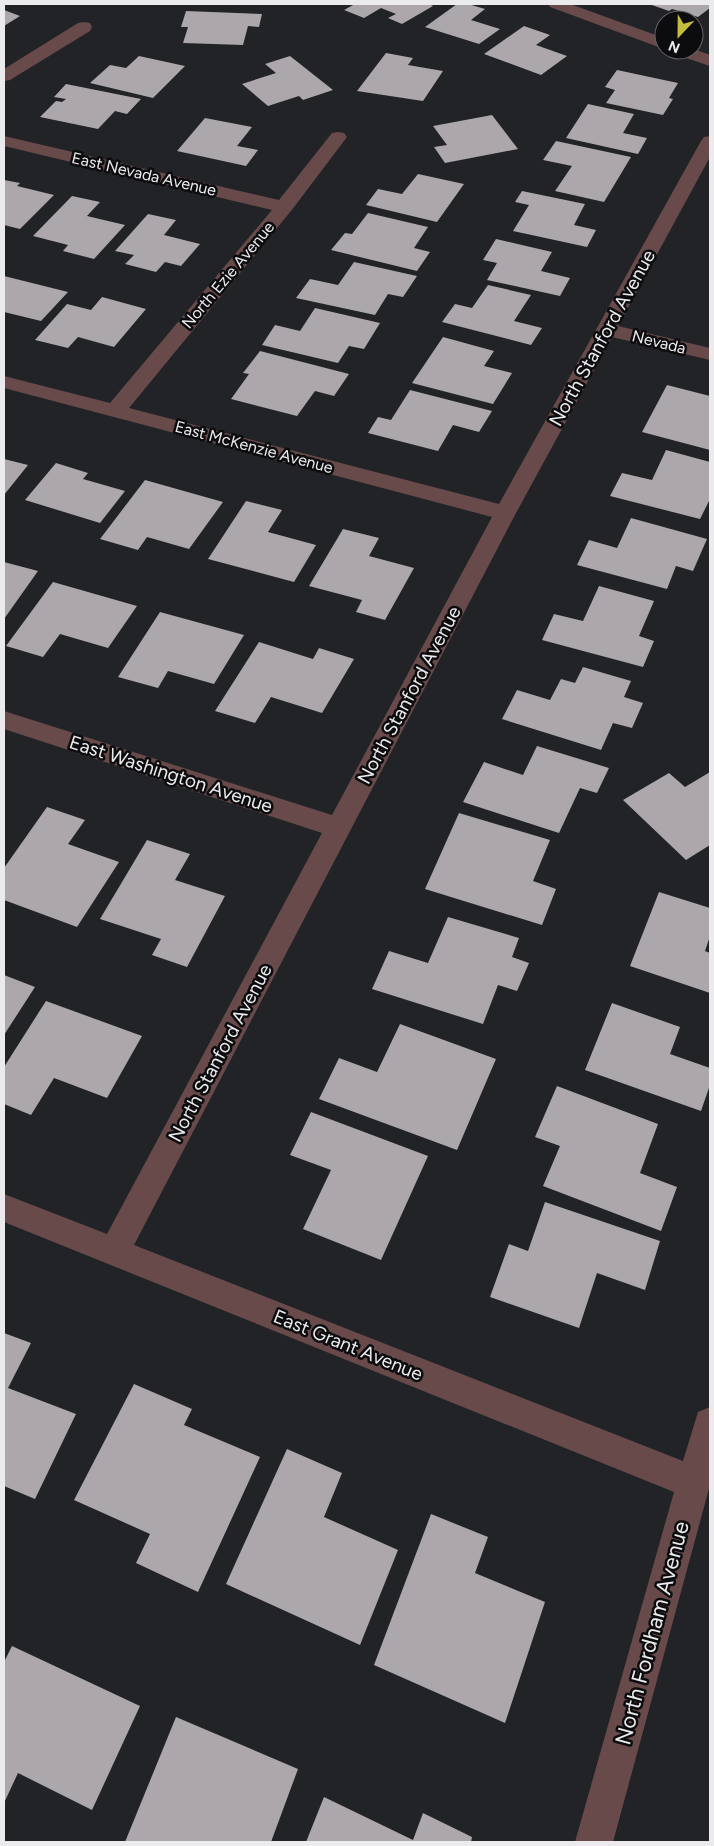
<svg xmlns="http://www.w3.org/2000/svg" width="714" height="1846" font-family="Figtree,sans-serif">
  <style>
    .building { fill: #aba7ab }
    .lines { fill: none; stroke-linecap: round; stroke-linejoin: round }
    .street { fill: #684a4a; fill-rule: evenodd }
    .labels { text-anchor: middle; dominant-baseline: central; stroke-width: 5; stroke-linejoin: round; paint-order: stroke }
    .far-street-label { font-size: 16px; fill: #ebebee; stroke: #0c0c0e }
    .street-label { font-size: 19px; fill: #ebebee; stroke: #0c0c0e }
    .near-street-label { font-size: 22px; fill: #ebebee; stroke: #0c0c0e }
  </style>
  <rect width="100%" height="100%" fill="#222327"/>
  <!-- building -->
  <path class="building" d="M355,4H429L433,6L402,24L388,18L396,14L381,8L364,18L344,10Z
    M457,4H468L485,9L471,20L500,29L479,44L425,27Z
    M649,4H710V8L698,17L672,9L669,11Z
    M4,10L20,16L4,26Z
    M186,11L262,14L259,27L248,26L243,45L183,43L188,27H181Z
    M524,26L550,35L536,45L567,56L541,75L484,54Z
    M386,53L413,58L408,65L443,71L423,101L357,91Z
    M139,56L185,66L153,98L90,83L110,65L126,68Z
    M290,56L333,90L303,100L299,96L268,106L242,84L276,73L265,64Z
    M617,70L678,83L669,98L673,99L663,115L606,103L615,90L605,87Z
    M66,84L141,99L127,114L115,111L98,129L40,117L56,101L62,102L66,99L54,97Z
    M588,104L634,114L623,133L647,138L638,154L566,138Z
    M492,115L518,149L445,163L434,147L447,145L433,126Z
    M205,118L252,127L237,146L258,150L246,166L177,151Z
    M556,141L631,157L604,202L555,191L572,166L543,160Z
    M418,174L464,184L437,222L366,205L378,189L402,194Z
    M4,180L20,183L17,186L54,195L20,229L4,225Z
    M522,191L585,204L574,225L596,230L587,247L513,231L529,205L515,202Z
    M72,196L100,202L87,216L125,225L94,259L63,251L68,245L33,236Z
    M368,213L428,227L414,248L430,252L417,271L331,250L345,233L352,234Z
    M148,214L176,220L164,235L200,244L181,266L165,262L156,272L125,264L134,255L115,251Z
    M496,239L552,252L541,271L570,278L560,296L487,280L497,263L483,260Z
    M354,262L417,276L403,297L388,294L375,315L296,298L310,279L338,285Z
    M4,276L68,292L41,321L4,312Z
    M488,285L531,295L514,321L542,328L531,345L442,322L455,304L472,308Z
    M102,297L146,309L114,347L78,337L68,348L35,340L67,304L91,310Z
    M315,308L380,323L364,349L349,346L338,363L262,345L275,325L300,331Z
    M443,337L494,351L484,366L512,373L493,404L412,383Z
    M260,351L349,374L334,396L315,391L297,416L231,399L249,374L243,373Z
    M667,385L710,396V450L642,432Z
    M410,390L492,411L479,432L453,425L438,451L368,433L378,417L391,420Z
    M666,450L710,462V499L700,519L610,496L622,473L652,480Z
    M4,459L28,465L4,495Z
    M56,463L88,473L83,479L125,491L100,523L25,500Z
    M145,480L223,502L189,549L147,537L138,550L100,539Z
    M246,501L282,510L268,532L316,545L294,582L208,559Z
    M631,518L707,539L693,571L676,566L667,589L577,565L589,540L617,548Z
    M343,529L379,538L369,556L414,568L385,620L356,612L362,600L309,586Z
    M4,562L38,571L4,619Z
    M53,582L137,606L108,648L60,634L43,657L6,646Z
    M599,586L654,601L639,636L654,641L643,667L542,640L554,614L583,621Z
    M160,612L244,635L214,684L168,671L158,688L118,677Z
    M259,642L313,659L319,648L354,659L322,713L271,697L255,723L215,711Z
    M583,667L631,681L624,697L643,703L632,728L613,723L601,750L502,719L517,690L550,700L561,679L575,683Z
    M537,746L609,768L597,793L580,788L559,833L463,802L484,762L523,775Z
    M710,772V845L686,860L623,800L669,773L685,787Z
    M47,807L85,820L68,844L119,862L77,927L4,900V868Z
    M459,813L550,840L533,881L556,889L542,925L425,889Z
    M147,840L190,854L175,880L225,896L187,967L152,955L161,939L100,919Z
    M659,892L710,908V936L705,951L710,953V993L630,966Z
    M448,917L519,938L512,957L529,963L517,991L498,985L483,1024L372,989L389,951L428,963Z
    M4,975L35,987L4,1035Z
    M46,1001L142,1036L107,1098L54,1078L31,1115L4,1104V1067Z
    M612,1003L680,1027L670,1054L710,1068V1085L701,1111L585,1070Z
    M400,1024L496,1059L457,1150L319,1099L339,1058L377,1072Z
    M557,1086L658,1124L640,1173L677,1187L661,1231L543,1186L560,1146L535,1137Z
    M311,1112L428,1156L381,1260L303,1229L331,1170L290,1155Z
    M545,1202L660,1241L645,1290L597,1273L579,1328L490,1297L509,1244L528,1251Z
    M4,1333L31,1343L8,1388L76,1414L35,1499L4,1486Z
    M134,1384L192,1409L184,1425L260,1457L198,1592L136,1563L150,1534L74,1500Z
    M287,1449L342,1473L324,1517L398,1550L360,1645L226,1584Z
    M431,1514L488,1537L475,1573L545,1602L505,1723L374,1665Z
    M12,1646L140,1706L92,1810L18,1773L4,1803V1662Z
    M176,1717L298,1769L271,1842H125Z
    M324,1797L413,1840L423,1813L472,1837L471,1842H306Z"/>
  <g class="lines">
    <!-- street -->
    <path class="street" d="M548,4H570L664,38V49L550,7Z
      M84,22L90,23L92,27L90,31L10,80L4,81V69L78,23Z
      M694,49L710,55V66L674,54L672,50Z
      M338,132L344,133L347,137L344,141L291,211L129,408L499,504L701,141L704,137L710,136V157L618,326L710,348V360L612,337L516,513L134,1245L683,1461L698,1412L710,1407V1485L613,1842H575L674,1492L4,1222V1194L107,1234L322,833L4,729V711L332,815L492,517L4,388V376L110,403L272,210L4,146V136L279,200L332,133Z"/>
  </g>
  <g class="labels">
    <!-- far-street labels -->
    <g class="far-street-label">
      <text transform="translate(144 174) rotate(13)">East Nevada Avenue</text>
      <text transform="translate(228 275) rotate(-50)">North Ezie Avenue</text>
      <text transform="translate(659 342) rotate(14)">Nevada</text>
      <text transform="translate(254 447) rotate(15)">East McKenzie Avenue</text>
    </g>
    <!-- street labels -->
    <g class="street-label">
      <text transform="translate(602 338) rotate(-61)">North Stanford Avenue</text>
      <text transform="translate(409 695) rotate(-62)">North Stanford Avenue</text>
      <text transform="translate(171 774) rotate(18)">East Washington Avenue</text>
      <text transform="translate(220 1053) rotate(-62)">North Stanford Avenue</text>
      <text transform="translate(348 1345) rotate(22)">East Grant Avenue</text>
    </g>
    <!-- near-street labels -->
    <g class="near-street-label">
      <text transform="translate(652 1633) rotate(-75)">North Fordham Avenue</text>
    </g>
  </g>
  <!-- border -->
  <rect width="714" height="1846" fill="none" stroke="#ebebee" stroke-width="10"/>
  <!-- north arrow -->
  <g transform="translate(679 35) rotate(202)"><circle r="24" fill="#0c0c0e" stroke="#656568"/>
  <path d="M0-4L9 19L0 12L-9 19Z" fill="#c4bd3e"/>
  <text y="-8" font-size="14" font-weight="bold" text-anchor="middle" fill="#ebebee">N</text>
  </g>
</svg>
